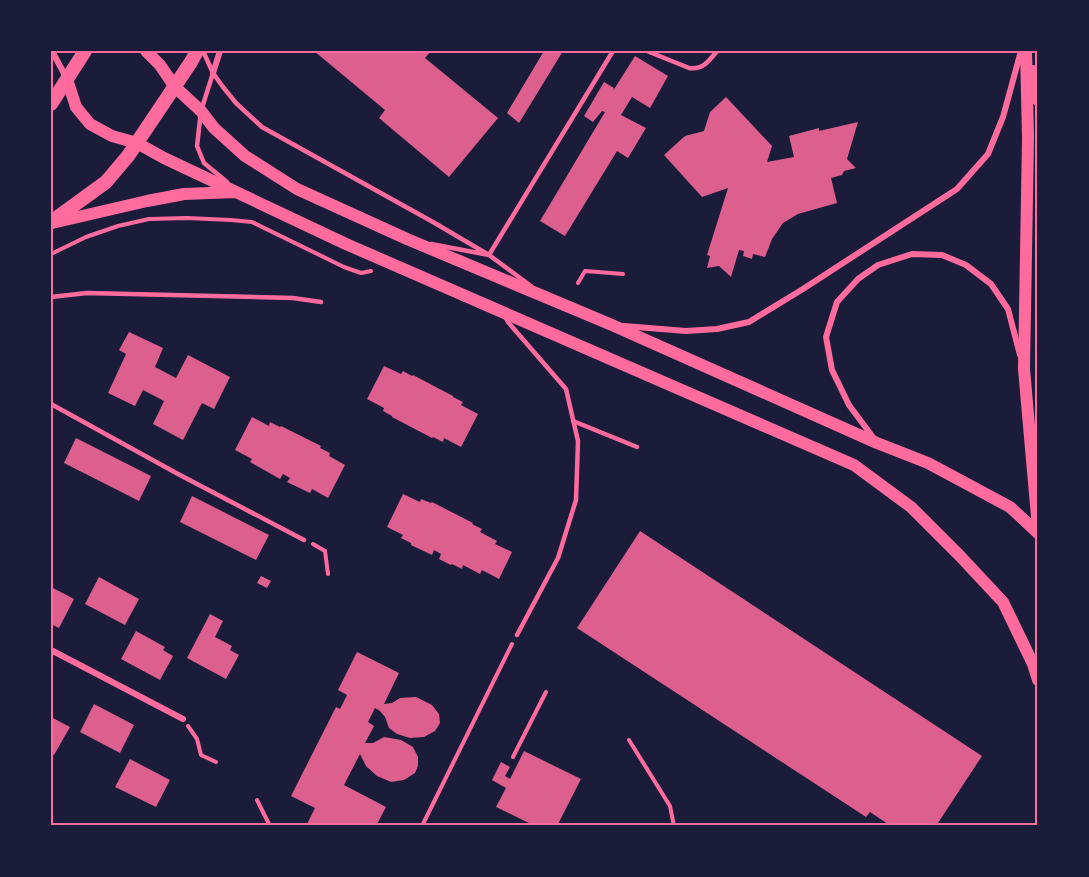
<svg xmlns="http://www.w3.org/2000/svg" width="1089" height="877" font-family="Karla,sans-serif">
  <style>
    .building { fill: #dd5f8e }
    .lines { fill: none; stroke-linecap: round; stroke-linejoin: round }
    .path { stroke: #ff6b9d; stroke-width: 4 }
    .service { stroke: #ff6b9d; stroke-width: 4.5 }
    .minor { stroke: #ff6b9d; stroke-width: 6 }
    .secondary { stroke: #ff6b9d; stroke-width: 12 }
    .primary { stroke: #ff6b9d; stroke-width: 14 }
    .neatline { fill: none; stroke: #ff6b9d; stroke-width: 2 }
  </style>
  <rect width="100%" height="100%" fill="#1b1b3a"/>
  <!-- building -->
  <path class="building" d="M314,51H431L425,58L498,118L449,177L379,118L385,110Z
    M544,51H563L519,123L507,113Z
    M635,56L668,76L650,108L632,97L621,115L646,128L628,158L617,151L565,236L540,221L605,112L602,111L593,122L584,116L604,82L614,88L613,91Z
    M726,97L772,146L767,162L794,157L789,136L819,128V131L858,122L847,159L856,168L844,171L842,175L831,178L837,203L798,214L783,223L772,239L765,257L753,254L752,259L743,256L744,251L739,250L731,277L719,266L707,268L710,256L707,255L728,188L702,197L664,155L685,136L704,131L710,112Z
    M129,332L163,348L155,367L176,378L188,355L230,377L214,409L202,403L183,440L153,424L164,401L143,390L135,406L108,393L126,354L119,350Z
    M384,366L401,374L403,371L412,376L413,375L453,396V397L463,402L461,405L478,414L461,447L444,438L443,442L433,437L432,438L392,417V416L383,411L384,408L367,399Z
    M252,417L269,426L270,422L280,427L281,426L321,446L320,448L330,453L329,456L345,465L328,498L312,489L310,493L287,482L290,478L283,474L280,479L250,462L252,459L235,450Z
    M76,438L151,476L139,501L64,463Z
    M403,494L420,502L421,499L431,503L432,502L473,523L472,524L482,529L480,532L497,541L495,544L512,552L499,579L482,570L480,574L463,565L462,569L452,564L451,565L439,559L441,554L434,550L432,555L411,545V543L401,538L403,535L387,527Z
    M192,496L269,535L256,560L180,522Z
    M640,531L982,756L936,826H891L870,812L866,817L577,628Z
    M261,576L271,581L267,588L257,583Z
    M99,577L139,599L125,625L85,604Z
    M51,587L74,599L59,628L51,624Z
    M210,614L223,621L215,637L232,646L230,650L239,655L226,679L187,658Z
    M136,631L165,647L163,650L173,656L160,680L121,659Z
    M357,652L399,673L384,704L392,703L400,698L416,697L432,705L439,714L440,723L435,731L424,737L410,738L397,734L389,728L385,717L380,711L375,708L368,722L374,726L365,743H373L384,737L401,740L413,747L418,757V766L415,773L404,780L391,782L377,776L366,766L360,754L344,785L386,807L376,826H306L315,808L291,796L336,707L340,709L347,695L338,690Z
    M94,704L134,725L120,753L80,732Z
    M51,717L70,727L54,755L51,753Z
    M524,751L581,779L557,826H535L496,807L506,788L492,780L501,762L510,767L505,776L510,779Z
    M130,759L170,780L156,807L115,787Z"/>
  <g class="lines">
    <!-- path -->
    <path class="path" d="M51,254L86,237L118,226L149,219L187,218L231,220L252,222L344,267L361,273L371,271
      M578,283L585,271L623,274
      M313,544L325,551L328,574
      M188,726L197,739L201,755L216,762
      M629,740L670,806L674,826
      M513,757L546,692
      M257,800L270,826
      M422,826L512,644"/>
    <!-- service -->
    <path class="service" d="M203,51L213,73L223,87L236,103L262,127L433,222L489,255L531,286
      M647,51L689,68C703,70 709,61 717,51
      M213,73L201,111L197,146L204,163L227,182
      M431,244L489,255L613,51
      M51,297L87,293L293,298L321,302
      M504,315L508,322L566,389L578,441L576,500L558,558L517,635
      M51,404L178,474L304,540
      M573,421L637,447"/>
    <!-- minor -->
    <path class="minor" d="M52,51L67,79
      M213,73L220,51
      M624,326L686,331L717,329L749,322L803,289L957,189L988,154L1003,117L1021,51
      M875,440L849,405L832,370L826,337L837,302L858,279L878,265L912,254L942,255L966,265L991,284L1008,309L1020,355
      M51,650L183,719"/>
    <!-- secondary -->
    <path class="secondary" d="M146,51L160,65L175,87L201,111L214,128L245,156L297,189L407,239L612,325L877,443L928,463L1010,507L1038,533
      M1026,51L1028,138L1024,369L1038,528
      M1033,71L1038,100
      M67,79L76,107L90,124L112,136L137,143L164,158L346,244L854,465L911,507L960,556L1003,602L1033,664L1038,680
      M52,223L147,201L184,194L236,192"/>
    <!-- primary -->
    <path class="primary" d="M51,104L85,51
      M51,222L106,182L128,156L191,62L197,51"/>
  </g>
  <!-- border -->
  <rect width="1089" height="877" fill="none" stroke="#1b1b3a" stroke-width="105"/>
  <rect x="52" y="52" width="984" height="772" class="neatline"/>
</svg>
